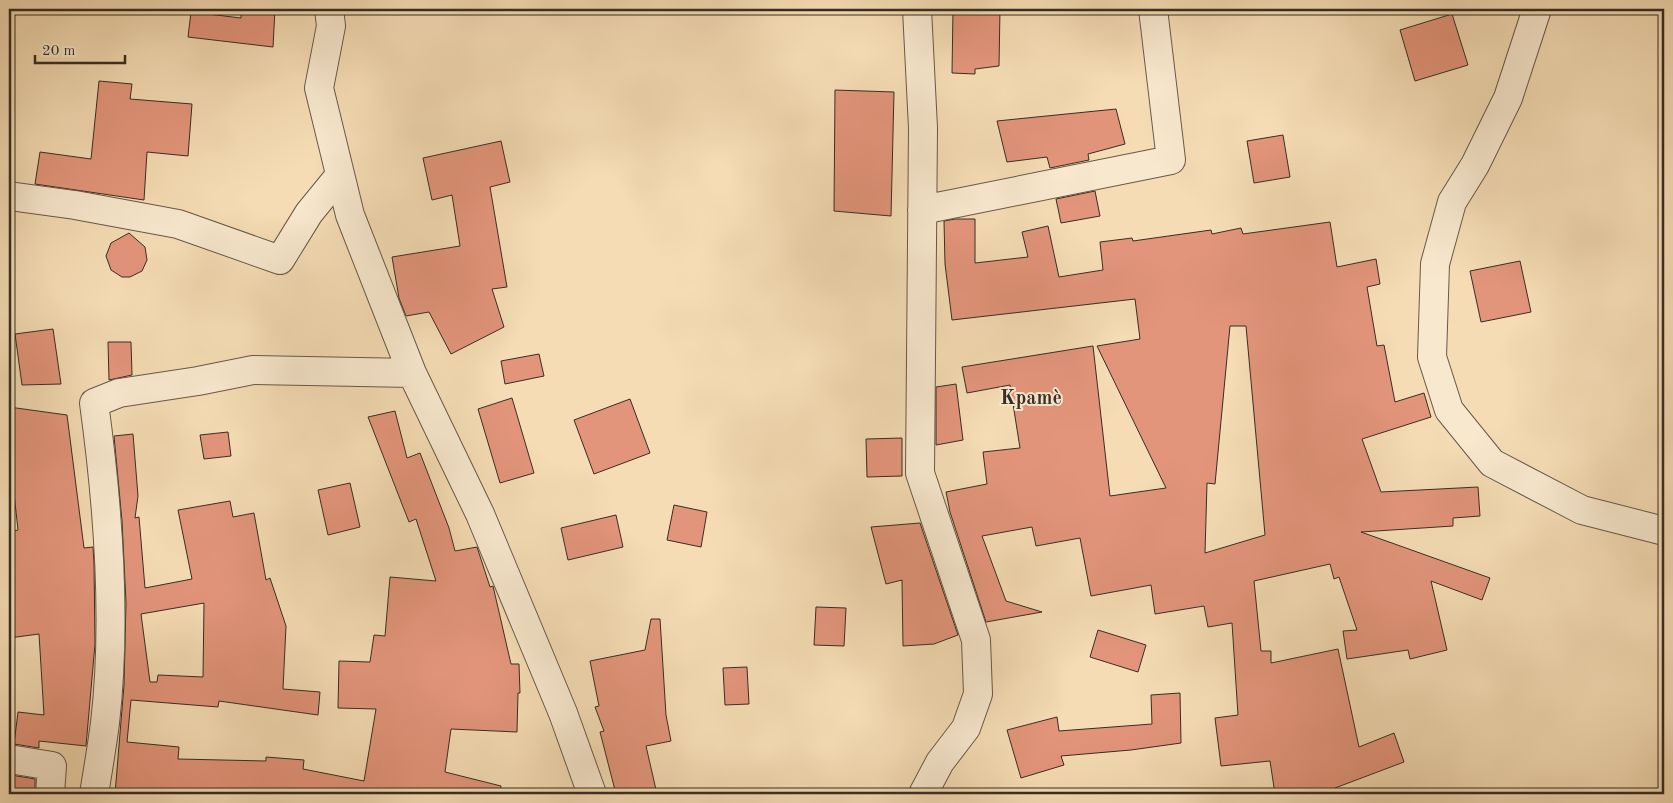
<svg xmlns="http://www.w3.org/2000/svg" width="1673" height="803" font-family="'Old Standard TT',serif">
  <style>
    .building { fill: #e3957b; stroke: #372d23; fill-rule: evenodd }
    .lines { fill: none; stroke-linecap: round; stroke-linejoin: round }
    .minor-casing { stroke: #665947; stroke-width: 30 }
    .minor { stroke: #f8e8ce; stroke-width: 28 }
    .labels { text-anchor: middle; dominant-baseline: central; stroke-width: 4; stroke-linejoin: round; paint-order: stroke }
    .quarter-label { font-size: 20px; font-weight: bold; fill: #372d23; stroke: #f8e8ce }
  </style>
  <rect width="100%" height="100%" fill="#f5dcb4"/>
  <filter id="stains"><feTurbulence type="fractalNoise" baseFrequency=".004" numOctaves="4"/><feColorMatrix values="0 0 0 0 .2 0 0 0 0 .09 0 0 0 0 .02 0 0 0 .5 -.17"/></filter>
  <radialGradient id="worn" r=".72"><stop offset=".6" stop-color="#630" stop-opacity="0"/><stop offset="1" stop-color="#630" stop-opacity=".3"/></radialGradient>
  <!-- building -->
  <path class="building" d="M241,9H275L273,47L188,37L191,12L241,18Z
    M953,9H1000L999,66L975,69V74L952,73Z
    M1452,14L1468,65L1415,81L1400,30Z
    M99,81L132,84L130,99L192,104L188,156L147,152L144,200L35,184L40,152L91,159Z
    M835,90L894,92L891,216L834,211Z
    M1116,109L1125,144L1088,154L1089,160L1050,168L1047,157L1007,162L997,121Z
    M1283,135L1290,177L1254,183L1247,141Z
    M501,141L510,182L490,187L507,287L492,289L504,327L451,354L429,312L406,316L399,298L392,257L460,246L452,195L432,200L423,158Z
    M1095,191L1100,216L1061,223L1056,199Z
    M955,219H975V263L1028,257L1022,232L1048,226L1059,277L1103,270L1100,242L1132,238L1133,241L1211,230L1212,234L1241,228L1243,234L1330,222L1337,267L1376,259L1380,284L1367,287L1377,346L1384,345L1395,402L1424,393L1431,417L1362,439L1381,492L1478,487L1480,516L1453,518V526L1361,532L1490,578L1482,600L1431,581L1447,650L1410,659L1408,650L1347,659L1343,631L1357,630L1339,577L1334,579L1330,564L1254,581L1261,651H1271V663L1338,649L1359,747L1394,733L1404,762L1335,788L1336,794H1275L1270,761L1221,766L1215,718L1238,715L1232,623L1208,627L1204,606L1155,614L1151,585L1091,596L1080,538L1036,546L1032,527L982,536L1006,601L1042,612L986,622L950,512L946,492L987,484L983,452L1020,448L1010,385L967,393L962,367L1093,346L1110,496L1166,488L1097,346L1140,339L1135,299L952,320L945,264L944,221ZM1230,326H1246L1265,535L1205,553L1207,483L1215,484Z
    M129,233L145,247L147,260L142,271L130,277H122L111,270L106,256L111,243Z
    M1520,261L1531,312L1481,322L1470,271Z
    M53,329L61,384L22,385L15,334Z
    M108,342H131L132,375L109,380Z
    M539,354L544,376L505,384L501,361Z
    M956,384L963,440L936,445V387Z
    M512,398L534,473L500,483L478,409Z
    M630,399L650,453L594,474L574,420Z
    M9,407L67,415L84,548L93,547L94,563L95,644L86,746L39,741V748L14,744L18,712L44,715L39,634L9,638V532L18,530L12,475L9,476V439H12Z
    M395,411L407,458L420,453L449,528L455,551L477,547L490,587L493,586L511,664H519L520,693H518L517,732L451,729L445,772L501,786L500,794H115L124,685L126,603L122,521L114,436L133,434L138,496L135,518L139,517L145,588L192,579L178,510L230,501L233,517L254,513L266,580L270,578L286,626L283,689L320,692L318,715L219,701L218,707L131,700L127,742L179,747L178,759L266,761V757L304,760L303,769L364,781L376,709L338,708L339,661L370,662L374,635L385,636L390,577L436,581L416,519L409,522L368,417ZM204,603L203,677L158,675L157,682H150L141,614Z
    M228,432L231,456L204,459L200,435Z
    M902,438V476L867,477L866,439Z
    M350,483L360,527L328,535L318,490Z
    M674,505L707,512L701,547L667,540Z
    M616,515L623,547L568,560L561,528Z
    M920,523L958,635L934,644L903,646L902,580L886,584L871,527Z
    M816,607L846,608L844,646L814,645Z
    M651,619H660L666,715L671,741L646,746L657,794H616L600,732L604,731L595,707L599,706L590,661L645,650Z
    M1098,630L1146,645L1138,672L1090,657Z
    M747,667L749,704L725,705L723,668Z
    M1180,693L1181,743L1131,750L1061,756L1064,765L1021,778L1007,730L1057,717L1059,731L1152,724L1151,695Z
    M11,775L35,779V794H9Z"/>
  <g class="lines">
    <defs>
      <path id="minor" d="M329,9L331,26L319,88L350,215L412,373L480,514L563,713L592,794
        M917,9L923,128L920,473L976,640L978,694L966,728L940,762L923,794
        M1537,9L1508,98L1475,165L1452,202L1435,264L1432,357L1449,410L1492,463L1582,510L1664,531
        M9,196L75,205L178,224L280,260L309,213L340,175
        M922,210L1171,160L1153,9
        M9,759L52,766L50,794
        M94,794C98,770 102,746 105,723C117,620 108,505 94,403L119,393L198,381L253,370L412,373"/>
    </defs>
    <!-- minor casing -->
    <use href="#minor" class="minor-casing"/>
    <!-- minor -->
    <use href="#minor" class="minor"/>
  </g>
  <g class="labels">
    <!-- quarter labels -->
    <g class="quarter-label">
      <text x="1031" y="399">Kpamè</text>
    </g>
  </g>
  <!-- margin -->
  <rect width="1673" height="803" fill="none" stroke="#f5dcb4" stroke-width="30"/>
  <rect x="10" y="10" width="1653" height="783" fill="none" stroke="#372d23" stroke-width="2.5"/>
  <rect x="15" y="15" width="1643" height="773" fill="none" stroke="#372d23"/>
  <!-- scale -->
  <path d="M35 55v8h90v-8" fill="none" stroke="#372d23" stroke-width="2.5"/>
  <text x="42" y="55" font-size="15" fill="#372d23" stroke="#f8e8ce" stroke-width="4" paint-order="stroke">20 m</text>
  <rect width="100%" height="100%" filter="url(#stains)"/>
  <rect width="100%" height="100%" fill="url(#worn)"/>
</svg>
